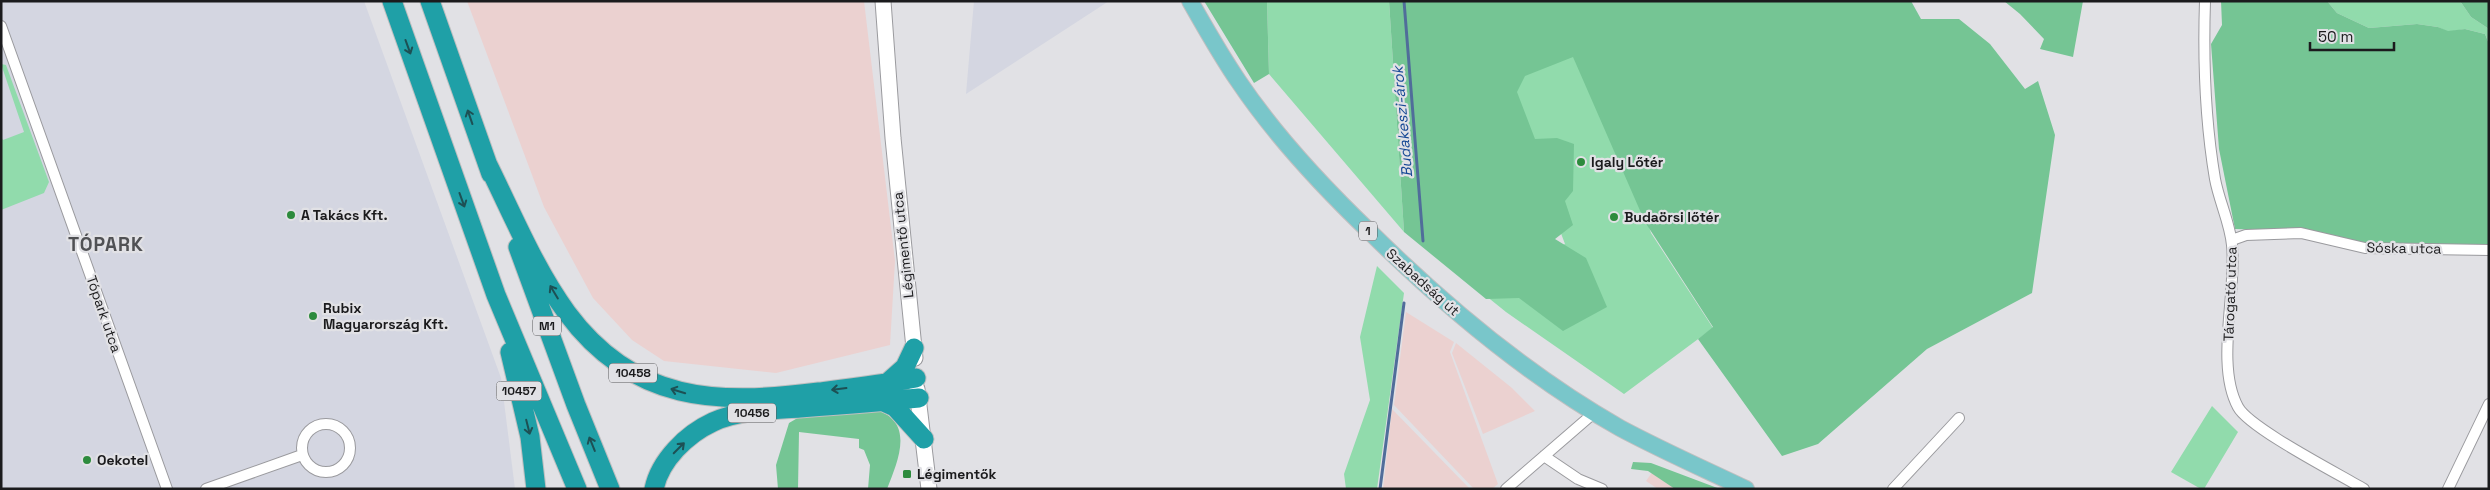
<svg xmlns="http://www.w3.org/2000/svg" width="2490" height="490" font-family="'Space Grotesk',sans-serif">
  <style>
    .built { fill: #d4d6e1 }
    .industrial { fill: #ebd1d0 }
    .green { fill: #91dbac }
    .forest { fill: #75c594 }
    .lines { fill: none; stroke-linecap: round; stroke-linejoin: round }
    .stream { stroke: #506d9a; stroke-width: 3 }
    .street-casing { stroke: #9a9a9e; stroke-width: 12 }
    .secondary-casing { stroke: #9a9a9e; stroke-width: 17 }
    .primary-casing { stroke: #bfbfc0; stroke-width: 18 }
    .highway-casing { stroke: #bfbfc0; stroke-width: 21 }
    .street { stroke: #fff; stroke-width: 10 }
    .secondary { stroke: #fff; stroke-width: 15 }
    .primary { stroke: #79c6ca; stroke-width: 16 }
    .highway { stroke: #1fa0a7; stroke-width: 19 }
    .oneway { stroke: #1d5054 }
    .poi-dot { fill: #2d8b3d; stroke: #e1e1e5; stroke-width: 2 }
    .labels { text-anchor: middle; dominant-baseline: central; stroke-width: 4.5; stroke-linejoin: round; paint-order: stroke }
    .shield { fill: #e1e1e5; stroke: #565659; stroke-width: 1 }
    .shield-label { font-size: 12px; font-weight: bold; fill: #1b1b1d }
    .poi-label { font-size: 14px; font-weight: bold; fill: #1b1b1d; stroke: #e1e1e5; text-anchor: start }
    .street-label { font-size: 14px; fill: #1b1b1d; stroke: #e1e1e5 }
    .water-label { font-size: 15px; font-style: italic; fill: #164895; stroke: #e1e1e5 }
    .district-label { font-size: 19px; font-weight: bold; letter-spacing: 1px; fill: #505154; stroke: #e1e1e5 }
  </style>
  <rect width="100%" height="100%" fill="#e1e1e5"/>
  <!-- built -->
  <path class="built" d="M1,1H364L501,378L515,489H1Z
    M974,1H1109L966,94Z"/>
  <!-- industrial -->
  <path class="industrial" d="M467,1H864L895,261L890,345L776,373L664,361L632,340L593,298L544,207Z
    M1406,312L1454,342L1450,352L1498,484L1492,489H1474L1394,405Z
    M1456,343L1512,388L1535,411L1483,434L1452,353Z
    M1392,409L1470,489H1383Z
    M1653,471L1681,489H1658L1646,481Z"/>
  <!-- green -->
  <path class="green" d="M1267,1H1389L1404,232L1269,74Z
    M2327,1H2460L2471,17L2489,29V44L2485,34L2465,29L2448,32L2438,27L2417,24L2369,28L2337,13Z
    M1588,36L1651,233L1713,328L1624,394L1506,312L1470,283L1565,244L1500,71Z
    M1,64L6,65L49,182L44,193L1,210V137L3,140L24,132Z
    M1377,266L1404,293L1377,489H1346L1344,474L1370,400L1360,337Z
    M2212,406L2238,432L2204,489H2201L2171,472Z"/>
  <!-- forest -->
  <path class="forest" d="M1204,1H1267L1269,74L1254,83Z
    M1389,1H1911L1921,19H1959L1990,44L2025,89L2038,81L2055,135L2032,293L1927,349L1818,444L1782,456L1698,339L1713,327L1645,222L1573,57L1525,76L1517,92L1535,139L1557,138L1574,144L1573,191L1565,201L1573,225L1555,239L1586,258L1607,307L1563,331L1519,298L1486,299L1404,232Z
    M2004,1H2083L2073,57L2040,49L2044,39L2020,14Z
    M2221,1H2327L2337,13L2369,28L2417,24L2438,27L2448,31L2465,29L2485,34L2489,44V247L2355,244L2312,231L2235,229L2219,149L2211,44L2222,25Z
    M2460,1H2489V29L2471,17Z
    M879,411C915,424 897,463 887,489H868L870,465L864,450L859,448V439L799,432L798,489H778L776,465L789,423L801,416Z
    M1633,462L1651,463L1720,489H1675L1648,471L1631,469Z"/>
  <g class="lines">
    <!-- stream -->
    <path class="stream" d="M1404,1L1423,241
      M1380,489L1404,303"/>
    <defs>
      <path id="street" d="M2205,1C2203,61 2205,120 2215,179C2219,201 2230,223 2232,245C2237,292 2215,365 2238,407C2249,428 2339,474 2364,489
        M1,26L167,489
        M2232,240L2246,235L2301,233L2365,248L2489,250
        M302 448a24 24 0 1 1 48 0a24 24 0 1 1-48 0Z
        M1544,456L1578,479L1602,489
        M206,489L302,455
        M1506,489L1595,412
        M1893,489L1959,418
        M2448,489L2489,404"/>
      <path id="secondary" d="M883,1L893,138L915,358
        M917,389L929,489"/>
      <path id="primary" d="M1190,1C1206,29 1221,56 1239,82C1276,137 1323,187 1371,233C1446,307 1528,376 1620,428C1661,450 1704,469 1746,489"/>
      <path id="highway" d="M392,1L496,295L577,489
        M430,1L491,174
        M487,163C512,213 534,268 567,313C634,403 717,405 819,392C851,388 884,384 916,378
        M518,247L576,405L610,489
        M510,352L530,437L536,489
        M887,383L905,367L914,348
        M884,402L895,407L924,439
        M654,489C660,460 687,434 713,422C739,410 772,410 800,408C840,405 879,402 919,398"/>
    </defs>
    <!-- street casing -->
    <use href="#street" class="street-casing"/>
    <!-- secondary casing -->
    <use href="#secondary" class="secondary-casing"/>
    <!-- primary casing -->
    <use href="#primary" class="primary-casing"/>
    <!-- highway casing -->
    <use href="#highway" class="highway-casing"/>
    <!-- street -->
    <use href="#street" class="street"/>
    <!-- secondary -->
    <use href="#secondary" class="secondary"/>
    <!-- primary -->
    <use href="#primary" class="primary"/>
    <!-- highway -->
    <use href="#highway" class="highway"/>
  </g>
  <!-- one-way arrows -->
  <defs><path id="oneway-shaft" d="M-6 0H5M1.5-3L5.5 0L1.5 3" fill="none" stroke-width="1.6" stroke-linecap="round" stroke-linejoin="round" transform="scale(1.25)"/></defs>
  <g class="oneway">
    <use href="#oneway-shaft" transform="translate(408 47) rotate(70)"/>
    <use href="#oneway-shaft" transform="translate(470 117) rotate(-109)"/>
    <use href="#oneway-shaft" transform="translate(462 200) rotate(70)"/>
    <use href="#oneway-shaft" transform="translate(554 292) rotate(-121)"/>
    <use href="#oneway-shaft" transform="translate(839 389) rotate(173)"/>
    <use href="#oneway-shaft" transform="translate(678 391) rotate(-163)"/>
    <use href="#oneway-shaft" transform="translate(528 427) rotate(76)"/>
    <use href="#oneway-shaft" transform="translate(592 444) rotate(-112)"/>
    <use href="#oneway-shaft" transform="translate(679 448) rotate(-45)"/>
  </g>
  <!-- markers -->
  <g class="poi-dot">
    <circle cx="1581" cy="162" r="5"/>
    <circle cx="291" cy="215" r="5"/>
    <circle cx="1614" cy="217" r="5"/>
    <circle cx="313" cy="316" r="5"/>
    <circle cx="87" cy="460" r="5"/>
    <rect x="902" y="469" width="10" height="10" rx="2.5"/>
  </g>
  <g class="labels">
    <!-- shield labels -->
    <g class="shield">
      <rect x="1359" y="221.5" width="18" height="19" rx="4"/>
      <rect x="533" y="316.5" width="28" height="19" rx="4"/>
      <rect x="609" y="363.5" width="48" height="19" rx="4"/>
      <rect x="496.5" y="381.5" width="45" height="19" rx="4"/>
      <rect x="728" y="403.5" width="48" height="19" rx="4"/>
    </g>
    <g class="shield-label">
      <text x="1368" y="231">1</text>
      <text x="547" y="326">M1</text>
      <text x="633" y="373">10458</text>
      <text x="519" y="391">10457</text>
      <text x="752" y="413">10456</text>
    </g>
    <!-- poi labels -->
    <g class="poi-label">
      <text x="1591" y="162">Igaly Lőtér</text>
      <text x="301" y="215">A Takács Kft.</text>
      <text x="1624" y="217">Budaörsi lőtér</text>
      <text x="323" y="308">Rubix<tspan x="323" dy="16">Magyarország Kft.</tspan></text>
      <text x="97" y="460">Oekotel</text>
      <text x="917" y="474">Légimentők</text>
    </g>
    <!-- street labels -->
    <g class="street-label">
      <text transform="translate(903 245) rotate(-96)">Légimentő utca</text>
      <text transform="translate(2404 248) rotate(1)">Sóska utca</text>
      <text transform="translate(1423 282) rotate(42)">Szabadság út</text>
      <text transform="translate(2230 294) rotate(-88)">Tárogató utca</text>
      <text transform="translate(104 314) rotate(71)">Tópark utca</text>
    </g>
    <!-- water labels -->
    <g class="water-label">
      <text transform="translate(1402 122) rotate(-95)">Budakeszi-árok</text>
    </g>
    <!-- district labels -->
    <g class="district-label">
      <text x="106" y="244">TÓPARK</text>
    </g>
  </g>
  <!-- border -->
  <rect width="2490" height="490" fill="none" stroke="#1b1b1d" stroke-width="5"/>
  <!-- scale -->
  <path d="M2310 42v8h84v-8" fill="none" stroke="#1b1b1d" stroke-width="2.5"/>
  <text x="2318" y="42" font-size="15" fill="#1b1b1d" stroke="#e1e1e5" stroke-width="4" paint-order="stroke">50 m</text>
</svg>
